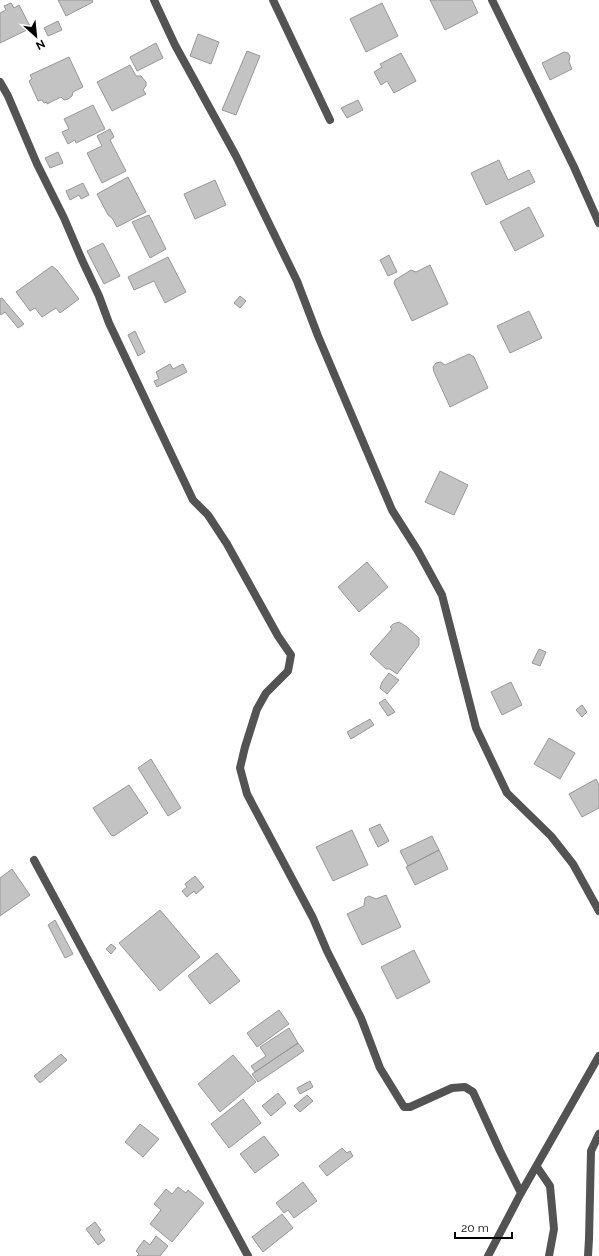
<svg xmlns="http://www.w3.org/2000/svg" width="599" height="1256" font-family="Raleway,sans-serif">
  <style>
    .building { fill: #c3c3c3; stroke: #979797 }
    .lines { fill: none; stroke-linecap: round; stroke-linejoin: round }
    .street { stroke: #535353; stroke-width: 8 }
  </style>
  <rect width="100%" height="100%" fill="#fff"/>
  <!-- building -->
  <path class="building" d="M58,0H92L93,2L66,16Z
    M430,0H472L478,13L445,30Z
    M11,3L14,8L19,5L31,28L0,43V13L6,10L4,6Z
    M382,3L398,36L366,52L350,19Z
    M58,21L62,30L48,36L44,28Z
    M198,34L219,42L211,64L190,56Z
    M156,43L163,58L137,71L130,57Z
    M247,51L260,56L236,115L222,110Z
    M564,52L568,53L570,56L569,62L572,69L550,80L542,63Z
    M401,53L416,81L394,93L387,81L381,85L374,72L382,67L380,64Z
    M69,57L83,87L73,92L72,96L68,99L64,100L61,97L47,104V102L44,103L42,100L38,101L29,81L32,79L30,75Z
    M130,65L136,76H141L146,82V86L143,90L146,94L112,111L97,82Z
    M358,100L363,110L347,118L341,108Z
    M93,105L105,129L76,143L75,140L68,144L62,132L69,129L64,119Z
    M110,129L114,137L110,140L126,171L102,183L87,153L102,146L97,136Z
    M58,152L63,163L50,168L45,158Z
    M499,160L508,180L529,170L535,182L486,205L471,173Z
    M128,177L146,212L117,227L112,218L108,215L97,194Z
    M215,180L226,205L195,219L184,194Z
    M83,183L89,195L81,199L79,195L70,200L66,191Z
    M529,207L544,236L515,251L500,222Z
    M149,215L166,249L150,258L132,222Z
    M103,243L120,276L104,284L87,251Z
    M389,255L397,272L388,276L380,260Z
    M168,257L186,292L165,303L154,281L134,290L128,277Z
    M430,265L448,304L412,321L394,283L395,280L411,270L416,272Z
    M52,266L57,270L79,299L60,313L56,308L42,317L35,308L30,311L16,292Z
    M240,296L246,301L240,308L234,303Z
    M2,298L24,324L18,328L5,312L1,315L0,313V299Z
    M529,311L542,338L510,353L497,326Z
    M135,331L145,352L138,356L128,335Z
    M469,354L474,357L488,388L450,407L434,372L433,367L436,363L441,362L445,365Z
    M170,364L173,369L183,364L187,372L157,387L154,381L159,379L156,372Z
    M440,471L468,485L454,515L425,502Z
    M367,562L388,587L359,612L338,587Z
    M399,622L407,627L419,638V645L397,674L390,669H386L370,654L392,629L390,627L393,624Z
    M539,649L546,652L540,666L532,663Z
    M389,673L399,680L387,694L380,688L382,682Z
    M511,682L522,705L502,715L491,692Z
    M385,699L395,712L388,716L379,703Z
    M582,705L587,712L582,717L576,710Z
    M370,719L374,725L351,739L347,732Z
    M549,738L575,753L560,779L534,764Z
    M151,759L181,808L168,816L138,768Z
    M596,779L599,785V808L582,817L569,794Z
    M129,785L148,813L114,836L111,835L93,808Z
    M380,824L389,841L378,847L369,829Z
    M352,830L368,865L333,881L316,847Z
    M432,836L439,850L408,866L400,851Z
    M439,850L448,869L415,885L406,867Z
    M12,869L30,895L0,916V878Z
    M195,876L204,887L196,894L194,891L187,897L182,891L187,887L185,884Z
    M386,895L401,927L362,945L347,914L364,906L365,898L369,896L376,899Z
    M160,910L200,957L160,991L119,943Z
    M55,920L73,954L65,958L48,925Z
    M111,944L116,948L111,954L106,949Z
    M414,950L430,982L397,999L381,967Z
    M217,953L240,981L210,1004L188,976Z
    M279,1010L289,1024L257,1047L247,1033Z
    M289,1028L298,1043L255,1072L251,1066L266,1056L260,1047Z
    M298,1043L304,1051L258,1082L252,1074Z
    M61,1054L67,1060L40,1083L34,1076Z
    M233,1055L256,1082L220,1112L198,1084Z
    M310,1081L313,1087L300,1094L297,1088Z
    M278,1093L286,1103L271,1116L262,1106Z
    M307,1095L313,1101L300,1112L294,1106Z
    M243,1099L261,1123L229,1148L211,1124Z
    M140,1124L159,1139L143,1157L125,1142Z
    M264,1136L279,1155L255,1173L240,1154Z
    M342,1148L347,1153L350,1151L353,1156L327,1176L319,1166Z
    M303,1182L317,1201L294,1218L288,1210L284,1213L276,1203Z
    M178,1187L186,1193L188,1190L204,1203L172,1242L150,1224L161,1210L154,1204L166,1189L172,1194Z
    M282,1214L293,1228L263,1252L252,1237Z
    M95,1222L101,1230L99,1232L105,1240L98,1245L86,1229Z
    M156,1236L168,1246L160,1256H137L139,1254L136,1251L144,1240L150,1245Z"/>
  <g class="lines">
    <!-- street -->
    <path class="street" d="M154,0L175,45L236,156L297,281L318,336L392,510L418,551L442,595L476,728L507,793L551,836L573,864L599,911
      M273,0L330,120
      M492,0L574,167L599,223
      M0,82L8,96L37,164L64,218L82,260L99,296L109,323L193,500L208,515L227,544L278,636L291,655L288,671L266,693L257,709L245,747L240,768L247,794L313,918L327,951L361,1018L380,1068L404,1107H410L452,1088L465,1087L473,1092L500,1151L521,1193
      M34,860L248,1256
      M537,1167L550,1186L554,1229L549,1256
      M488,1256L521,1193L599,1056
      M588,1256L589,1239L591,1151L599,1134"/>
  </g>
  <!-- north arrow -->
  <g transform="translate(36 36) rotate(153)" stroke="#ffffff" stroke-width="3" paint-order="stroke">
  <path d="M0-3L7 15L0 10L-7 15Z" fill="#000000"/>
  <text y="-6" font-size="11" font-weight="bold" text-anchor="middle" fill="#000000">N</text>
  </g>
  <!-- scale -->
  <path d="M455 1232v6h57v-6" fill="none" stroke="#000000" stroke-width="2"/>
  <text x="461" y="1232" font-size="12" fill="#000000" stroke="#ffffff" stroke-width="3" paint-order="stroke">20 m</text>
</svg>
